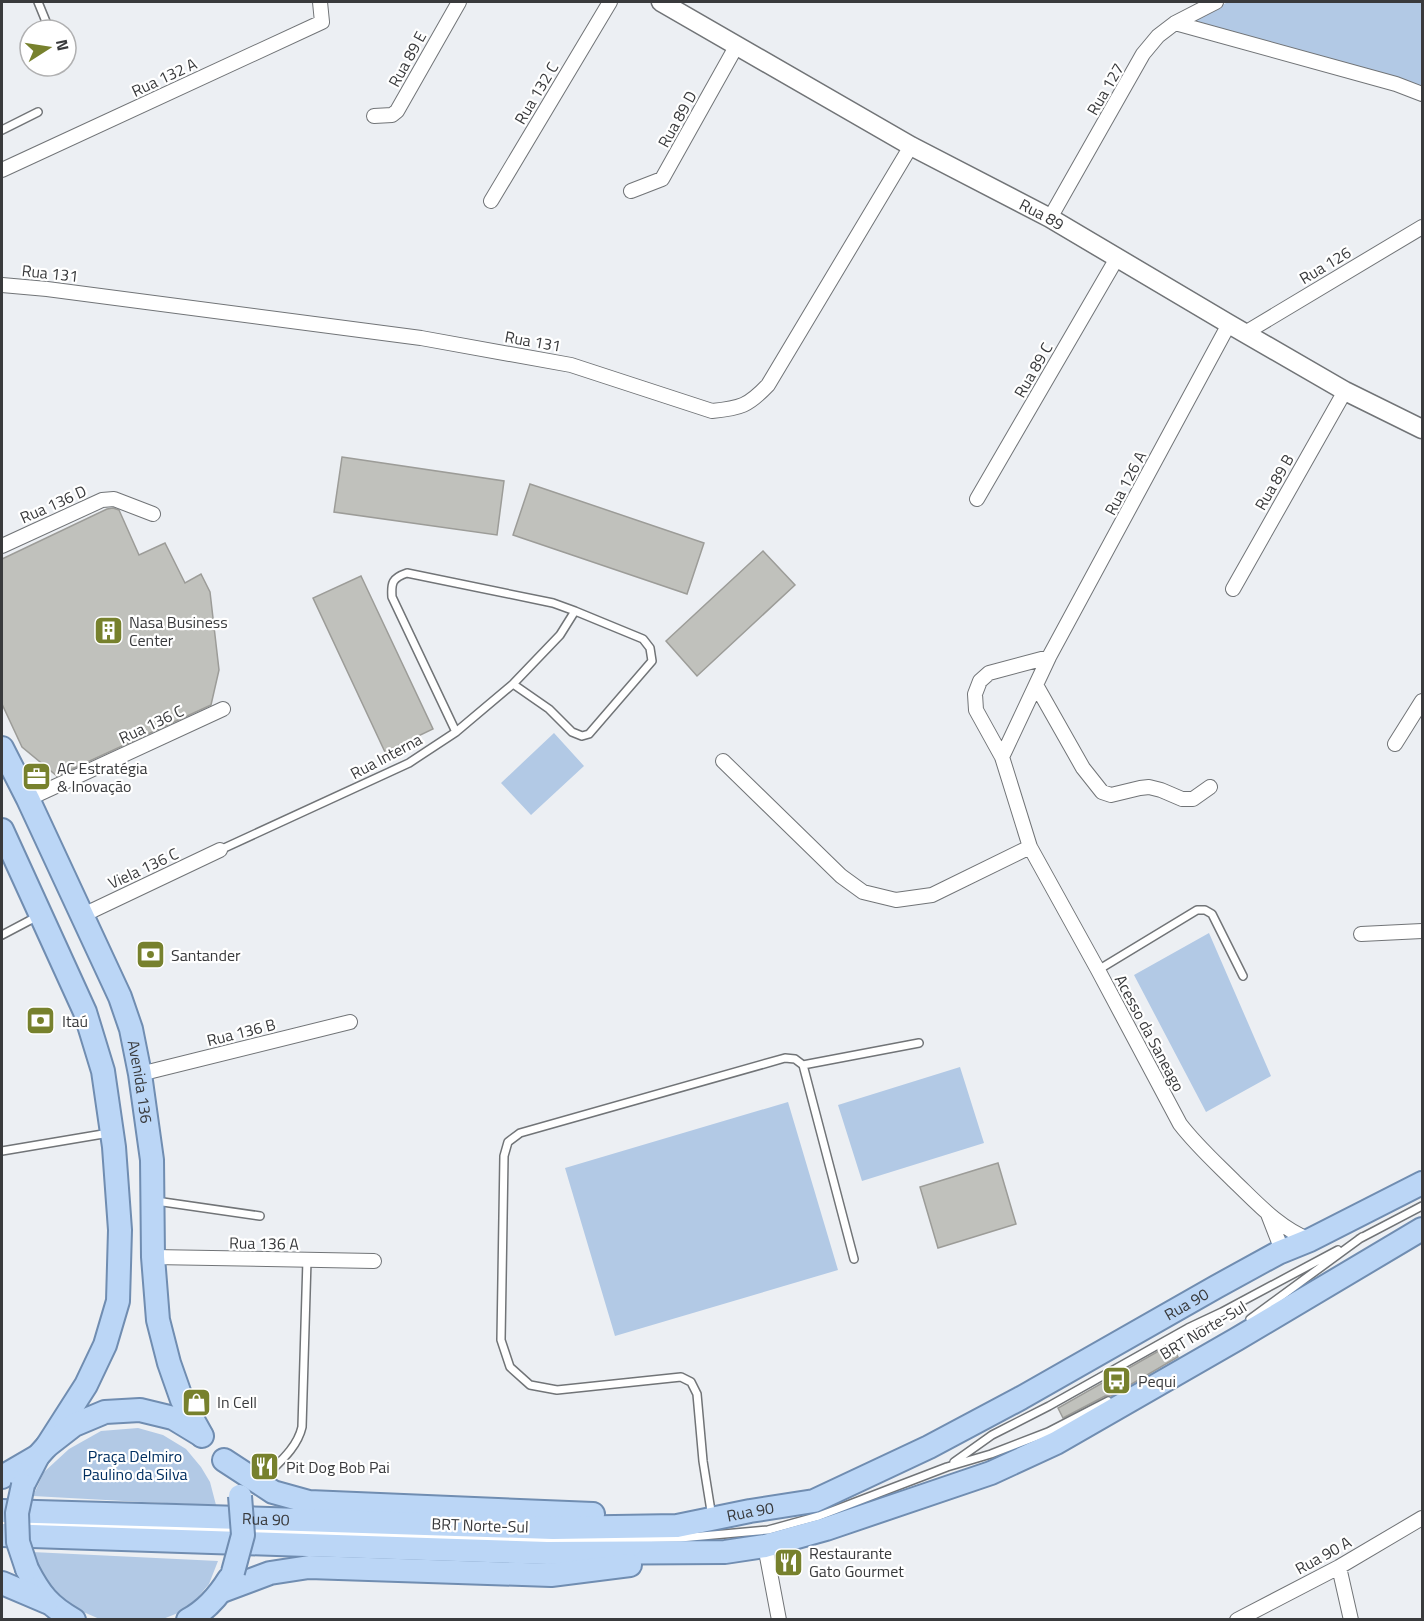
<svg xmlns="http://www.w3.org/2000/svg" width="1424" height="1621" font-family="'Titillium Web',sans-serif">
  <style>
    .green { fill: #b2c9e5 }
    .building { fill: #c0c1bc; stroke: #9c9c98; stroke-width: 1.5 }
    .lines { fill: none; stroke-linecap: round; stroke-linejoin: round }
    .service-casing { stroke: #717477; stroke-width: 10 }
    .minor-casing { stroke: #717477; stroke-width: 16 }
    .tertiary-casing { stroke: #717477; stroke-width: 21 }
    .primary-casing { stroke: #708db1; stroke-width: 26 }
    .service { stroke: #fff; stroke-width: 7 }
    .minor { stroke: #fff; stroke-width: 14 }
    .tertiary { stroke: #fff; stroke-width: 18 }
    .primary { stroke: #bbd6f6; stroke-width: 22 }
    .primary-bridge-casing { stroke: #708db1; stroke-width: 26; stroke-linecap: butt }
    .primary-bridge { stroke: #bbd6f6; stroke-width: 22 }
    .labels { text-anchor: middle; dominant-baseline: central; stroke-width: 4.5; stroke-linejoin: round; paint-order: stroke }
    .street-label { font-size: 16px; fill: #393a3c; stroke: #fff }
    .poi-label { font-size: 16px; fill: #393a3c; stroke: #fff; text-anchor: start }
    .park-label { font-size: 16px; fill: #002f61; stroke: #fff }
  </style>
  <rect width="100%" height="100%" fill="#eceff3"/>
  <!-- green -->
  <path class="green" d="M1228,2H1422V88L1189,22Z
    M554,733L584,766L531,815L501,783Z
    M1209,933L1271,1076L1206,1112L1134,975Z
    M960,1067L984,1143L862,1181L838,1105Z
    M788,1102L838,1270L615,1336L565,1168Z
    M138,1428L163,1435L186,1449L201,1467L210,1482L216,1505L142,1502L33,1496L44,1472L69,1449L101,1431Z
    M32,1552L218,1561L209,1584L188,1609L163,1619L102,1620L67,1605L44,1581Z"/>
  <!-- building -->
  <path class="building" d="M342,457L504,481L497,535L334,512Z
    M530,484L704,543L687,594L513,535Z
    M113,508L119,510L139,555L165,543L185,583L201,574L210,592L219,670L211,705L57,776L22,747L2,704V559L107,509Z
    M763,551L795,585L697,676L666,641Z
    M361,576L433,729L385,752L313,598Z
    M998,1163L1016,1224L938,1248L920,1187Z
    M1171,1344L1178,1357L1111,1396H1105L1063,1418L1058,1408Z"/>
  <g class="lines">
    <defs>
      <path id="service" d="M38,2L47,24
        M2,130L38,112
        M513,684L549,709L572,732L582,736L589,734L652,661L650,648L643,639L575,611
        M220,850L409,763L456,732L513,684L560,635L575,611L553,603L407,573C392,578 391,583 392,597L456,732
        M2,935L38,916
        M1098,970L1197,910H1205L1212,914L1243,976
        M803,1065L854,1259
        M2,1151L109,1133
        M156,1201L260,1216
        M1359,1239L1422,1206
        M1250,1319L1362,1237
        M954,1462L992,1435L1049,1406L1188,1328L1222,1312L1338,1250
        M262,1480C277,1464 297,1449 302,1427L307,1260
        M711,1511L703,1461L697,1394L691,1382L681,1377L557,1390L530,1385L510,1367L501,1340L504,1156L508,1142L520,1133L785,1058L795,1059L803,1065L919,1043
        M2,1523L559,1540L680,1538L768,1530L819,1516L947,1467L991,1454L1048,1432L1108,1401"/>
      <path id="minor" d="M1175,23L1396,84L1422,94
        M374,116L392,115L397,111L459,2
        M2,170L322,22L320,2
        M631,191L662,179L737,45
        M491,201L610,2
        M1050,218L1143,54L1158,36L1175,23L1216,2
        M2,285L47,289L421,338L571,365L712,411C741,408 748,406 768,385L911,146
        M1245,333L1422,227
        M977,499L1117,258
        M2,546L102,500L114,499L153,514
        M1233,589L1345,391
        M1049,657L989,673L980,681L975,694L976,710L1002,757L1030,847L1098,970L1180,1124C1196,1145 1215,1162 1234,1181C1257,1203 1279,1228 1310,1240
        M1036,685L1083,768L1102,792L1111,795L1140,788L1149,787L1161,790L1182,799H1193L1210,787
        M1395,744L1422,701
        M1002,757L1049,657L1229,324
        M723,761L841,876L863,892L896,900L932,895L1030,847
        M28,799L223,709
        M81,916L220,850
        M1361,934L1422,931
        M140,1074L350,1022
        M1268,1214L1280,1245L1278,1253
        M153,1257L374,1261
        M765,1546L779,1620
        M1339,1567L1351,1620
        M1237,1620L1339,1567L1422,1518"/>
      <g id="tertiary">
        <path id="s1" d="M661,2L911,146L1050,218L1229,324L1345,391L1422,429"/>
      </g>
      <g id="primary">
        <path id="s2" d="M2,748L28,799L120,997L131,1029L140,1074L152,1160L153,1257L158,1320L169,1363L182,1400L202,1436"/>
        <path d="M2,830L85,1012L103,1071L114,1147L120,1230L118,1301L105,1345L86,1385L47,1446"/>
        <path d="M224,1460L273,1492L309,1502L593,1514"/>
        <path d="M2,1477L38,1456"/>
        <path d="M23,1485L38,1456L47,1446L74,1425L105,1412L140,1410L173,1418L201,1435"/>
        <path id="s3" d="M2,1511L176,1516L553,1528L677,1526L750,1511L814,1501L929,1447L1021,1398L1216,1287L1278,1253L1310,1240L1422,1183"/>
        <path d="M2,1535L547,1553L725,1552L765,1546L826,1529L991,1473L1056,1443L1237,1339L1422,1229"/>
        <path d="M27,1569C40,1594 49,1606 74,1620"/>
        <path d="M2,1583L47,1602"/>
        <path d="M222,1591L270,1573L309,1567L551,1575L630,1565"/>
        <path d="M188,1620C205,1611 219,1595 229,1579"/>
      </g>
    </defs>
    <!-- service casing -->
    <use href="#service" class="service-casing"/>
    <!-- minor casing -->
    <use href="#minor" class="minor-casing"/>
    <!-- tertiary casing -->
    <use href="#tertiary" class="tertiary-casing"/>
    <!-- primary casing -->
    <use href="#primary" class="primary-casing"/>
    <!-- service -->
    <use href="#service" class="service"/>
    <!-- minor -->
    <use href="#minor" class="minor"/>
    <!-- tertiary -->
    <use href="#tertiary" class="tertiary"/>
    <!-- primary -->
    <use href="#primary" class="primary"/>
    <defs>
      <path id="primary-bridge" d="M23,1485L17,1513L18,1542L27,1569
        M233,1572L243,1535L240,1496"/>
    </defs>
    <!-- primary-bridge casing -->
    <use href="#primary-bridge" class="primary-bridge-casing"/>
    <!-- primary-bridge -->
    <use href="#primary-bridge" class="primary-bridge"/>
  </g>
  <!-- icons -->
  <defs>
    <symbol id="building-square" viewBox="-11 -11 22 22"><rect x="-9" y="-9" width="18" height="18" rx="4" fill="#77812d" stroke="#fff"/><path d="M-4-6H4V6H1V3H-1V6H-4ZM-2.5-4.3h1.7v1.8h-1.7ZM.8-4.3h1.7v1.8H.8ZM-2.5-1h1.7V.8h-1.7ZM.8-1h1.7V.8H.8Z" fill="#fff"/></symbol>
    <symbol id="office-square" viewBox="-11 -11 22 22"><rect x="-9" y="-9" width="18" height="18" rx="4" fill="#77812d" stroke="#fff"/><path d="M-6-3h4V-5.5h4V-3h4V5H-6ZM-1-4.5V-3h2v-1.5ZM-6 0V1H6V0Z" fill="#fff"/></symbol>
    <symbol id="bank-square" viewBox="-11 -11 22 22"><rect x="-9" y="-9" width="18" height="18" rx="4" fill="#77812d" stroke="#fff"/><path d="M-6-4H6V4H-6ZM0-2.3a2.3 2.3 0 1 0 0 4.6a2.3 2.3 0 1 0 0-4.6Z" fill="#fff"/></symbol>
    <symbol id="bus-square" viewBox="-11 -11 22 22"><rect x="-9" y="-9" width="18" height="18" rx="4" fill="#77812d" stroke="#fff"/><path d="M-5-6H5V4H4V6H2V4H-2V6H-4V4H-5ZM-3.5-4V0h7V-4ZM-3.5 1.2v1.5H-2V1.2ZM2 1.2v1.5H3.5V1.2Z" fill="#fff"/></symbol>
    <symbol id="shop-square" viewBox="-11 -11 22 22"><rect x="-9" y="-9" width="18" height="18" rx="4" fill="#77812d" stroke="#fff"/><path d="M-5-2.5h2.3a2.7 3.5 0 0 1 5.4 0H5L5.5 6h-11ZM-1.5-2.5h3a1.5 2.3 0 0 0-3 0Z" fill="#fff"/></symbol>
    <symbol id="restaurant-square" viewBox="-11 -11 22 22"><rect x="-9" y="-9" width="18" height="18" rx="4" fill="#77812d" stroke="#fff"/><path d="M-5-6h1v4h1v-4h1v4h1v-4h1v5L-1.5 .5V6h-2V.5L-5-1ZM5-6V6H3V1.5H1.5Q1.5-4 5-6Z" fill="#fff"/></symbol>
  </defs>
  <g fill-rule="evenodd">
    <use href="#building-square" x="92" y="614" width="33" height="33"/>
    <use href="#office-square" x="20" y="760" width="33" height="33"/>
    <use href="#bank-square" x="134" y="938" width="33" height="33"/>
    <use href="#bank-square" x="24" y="1004" width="33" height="33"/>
    <use href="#bus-square" x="1100" y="1364" width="33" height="33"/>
    <use href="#shop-square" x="180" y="1386" width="33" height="33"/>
    <use href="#restaurant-square" x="248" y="1450" width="33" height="33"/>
    <use href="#restaurant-square" x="772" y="1546" width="33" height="33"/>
  </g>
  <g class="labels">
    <!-- street labels -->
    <g class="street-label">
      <text transform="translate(407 59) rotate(-61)">Rua 89 E</text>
      <text transform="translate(164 77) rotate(-25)">Rua 132 A</text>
      <text transform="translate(1105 89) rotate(-60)">Rua 127</text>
      <text transform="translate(536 93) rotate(-59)">Rua 132 C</text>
      <text transform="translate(677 119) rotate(-61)">Rua 89 D</text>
      <text stroke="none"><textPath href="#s1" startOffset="436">Rua 89</textPath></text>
      <text transform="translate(1325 265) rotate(-31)">Rua 126</text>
      <text transform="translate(50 273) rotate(6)">Rua 131</text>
      <text transform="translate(533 341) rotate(10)">Rua 131</text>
      <text transform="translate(1033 370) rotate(-60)">Rua 89 C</text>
      <text transform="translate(1274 482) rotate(-60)">Rua 89 B</text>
      <text transform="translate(1125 483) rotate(-62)">Rua 126 A</text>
      <text transform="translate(53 504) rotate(-24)">Rua 136 D</text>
      <text transform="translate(151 724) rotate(-25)">Rua 136 C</text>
      <text transform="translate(386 756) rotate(-28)">Rua Interna</text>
      <text transform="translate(143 868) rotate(-25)">Viela 136 C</text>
      <text transform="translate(241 1032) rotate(-14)">Rua 136 B</text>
      <text transform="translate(1150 1033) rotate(62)">Acesso da Saneago</text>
      <text stroke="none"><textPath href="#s2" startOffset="363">Avenida 136</textPath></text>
      <text transform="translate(264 1243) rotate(1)">Rua 136 A</text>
      <text stroke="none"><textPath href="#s3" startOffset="1236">Rua 90</textPath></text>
      <text transform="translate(1203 1330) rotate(-31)">BRT Norte-Sul</text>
      <text stroke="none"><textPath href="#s3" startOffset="750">Rua 90</textPath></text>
      <text stroke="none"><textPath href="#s3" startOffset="264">Rua 90</textPath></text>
      <text transform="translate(480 1525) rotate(2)">BRT Norte-Sul</text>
      <text transform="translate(1323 1555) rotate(-29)">Rua 90 A</text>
    </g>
    <!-- poi labels -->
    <g class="poi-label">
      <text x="129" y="622">Nasa Business<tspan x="129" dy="18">Center</tspan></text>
      <text x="57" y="768">AC Estratégia<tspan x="57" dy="18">&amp; Inovação</tspan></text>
      <text x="171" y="955">Santander</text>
      <text x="62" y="1021">Itaú</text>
      <text x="1138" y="1381">Pequi</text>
      <text x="217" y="1402">In Cell</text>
      <text x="286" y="1467">Pit Dog Bob Pai</text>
      <text x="809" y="1553">Restaurante<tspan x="809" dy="18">Gato Gourmet</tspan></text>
    </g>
    <!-- park labels -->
    <g class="park-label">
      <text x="135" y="1456">Praça Delmiro<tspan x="135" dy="18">Paulino da Silva</tspan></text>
    </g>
  </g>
  <!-- border -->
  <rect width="1424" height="1621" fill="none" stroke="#393a3c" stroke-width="6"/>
  <!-- north arrow -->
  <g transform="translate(48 48) rotate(78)"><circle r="28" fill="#ffffff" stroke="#b0b0b1" stroke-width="1.5"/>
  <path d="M0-4.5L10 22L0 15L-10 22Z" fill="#77812d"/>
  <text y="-9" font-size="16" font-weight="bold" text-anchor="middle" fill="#393a3c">N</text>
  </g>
</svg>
